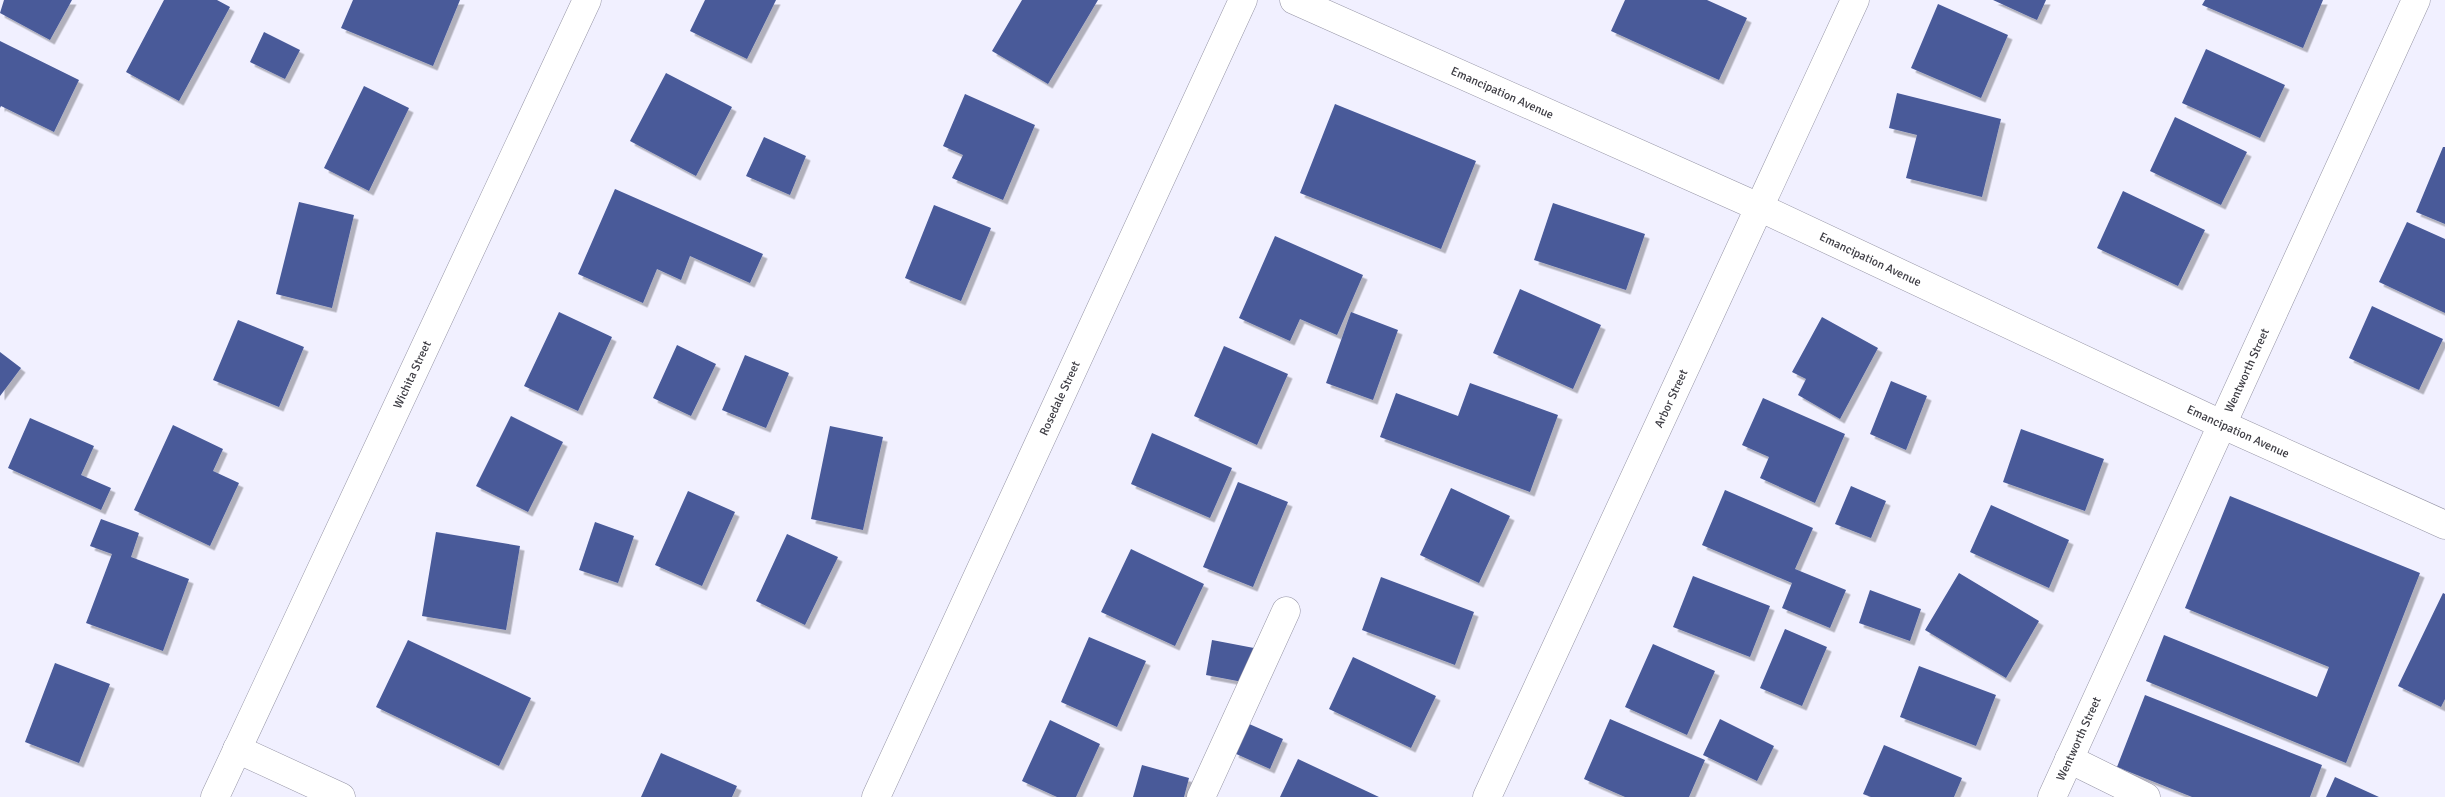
<svg xmlns="http://www.w3.org/2000/svg" width="2445" height="797" font-family="Signika,sans-serif">
  <style>
    .building { fill: #485a99; filter: url(#shadow) }
    .lines { fill: none; stroke-linecap: round; stroke-linejoin: round }
    .minor-casing { stroke: #9594a5; stroke-width: 29 }
    .major-casing { stroke: #9594a5; stroke-width: 29 }
    .minor { stroke: #fff; stroke-width: 28 }
    .major { stroke: #fff; stroke-width: 28 }
    .labels { text-anchor: middle; dominant-baseline: central; stroke-width: 5; stroke-linejoin: round; paint-order: stroke }
    .street-label { font-size: 12px; fill: #3d3c43; stroke: #fff }
  </style>
  <defs>
    <filter id="shadow"><feDropShadow dx="4.5" dy="4.5" stdDeviation="0" flood-color="#0004"/></filter>
  </defs>
  <rect width="100%" height="100%" fill="#f1f0ff"/>
  <!-- building -->
  <path class="building" d="M4,0H72L50,40L0,13Z
    M164,0H217L230,7L179,101L126,72Z
    M353,0H460L433,66L341,28Z
    M705,0H776L747,59L690,31Z
    M1022,0H1098L1048,84L992,51Z
    M1625,0H1707L1747,18L1719,80L1611,31Z
    M1993,0H2046L2037,20Z
    M2205,0H2323L2303,48L2202,5Z
    M1938,4L2008,35L1981,98L1911,68Z
    M264,32L300,50L285,79L250,62Z
    M0,41L79,80L54,132L1,106L0,108Z
    M2206,49L2285,85L2260,138L2182,103Z
    M666,73L732,107L696,176L630,141Z
    M364,86L409,108L369,191L324,168Z
    M1897,93L2001,119L1982,197L1906,178L1917,135L1889,128Z
    M965,94L1035,125L1003,200L952,178L963,155L943,146Z
    M1335,104L1476,161L1441,249L1300,193Z
    M2175,117L2247,152L2221,205L2150,171Z
    M764,137L806,156L790,195L746,176Z
    M2443,147H2445V224L2416,212Z
    M615,189L763,254L750,283L690,256L681,280L657,269L643,303L578,274Z
    M2123,191L2205,230L2178,286L2097,248Z
    M299,202L354,215L332,308L276,294Z
    M1553,203L1645,234L1626,290L1534,260Z
    M934,205L991,228L961,301L905,278Z
    M2407,222L2445,239V313L2379,282Z
    M1275,236L1363,275L1337,335L1300,319L1290,341L1239,318Z
    M1520,289L1601,325L1573,389L1493,353Z
    M2372,306L2443,339L2419,390L2349,358Z
    M559,312L612,337L578,411L524,386Z
    M1351,312L1398,330L1373,400L1326,383Z
    M1822,317L1878,348L1840,419L1798,395L1806,379L1792,372Z
    M238,320L304,347L279,407L213,380Z
    M677,345L716,364L691,416L653,398Z
    M1224,346L1288,374L1257,445L1194,416Z
    M0,352L21,368L0,396Z
    M745,355L789,373L766,428L722,410Z
    M1891,381L1927,396L1906,450L1870,434Z
    M1470,383L1558,415L1530,492L1380,437L1396,393L1458,416Z
    M1763,398L1845,434L1815,503L1760,478L1769,457L1742,445Z
    M511,416L563,442L528,512L476,486Z
    M30,418L94,446L81,475L111,488L101,510L8,468Z
    M173,425L223,449L213,471L239,483L210,546L134,510Z
    M830,426L883,437L863,530L811,519Z
    M2021,429L2104,459L2085,511L2003,482Z
    M1152,433L1232,468L1210,518L1131,484Z
    M1238,482L1288,502L1253,587L1203,567Z
    M1851,486L1886,501L1871,538L1835,524Z
    M1451,488L1510,516L1479,583L1420,555Z
    M1725,490L1813,528L1795,569L1846,590L1830,628L1782,608L1792,583L1702,545Z
    M688,491L735,512L702,586L655,565Z
    M2230,496L2420,573L2346,763L2146,681L2164,635L2317,697L2329,667L2185,608Z
    M1991,505L2069,540L2049,588L1970,552Z
    M101,519L139,533L131,557L189,579L163,651L86,623L112,554L90,546Z
    M595,522L634,536L618,583L579,570Z
    M436,532L520,546L506,630L422,616Z
    M787,534L838,557L805,625L756,601Z
    M1131,549L1204,584L1175,646L1101,612Z
    M1959,573L2039,621L2006,678L1925,630Z
    M1693,576L1770,606L1750,657L1673,627Z
    M1381,577L1474,612L1455,665L1362,630Z
    M1870,590L1921,609L1910,641L1859,623Z
    M2443,593L2445,594V699L2441,707L2398,686Z
    M1785,629L1827,647L1802,706L1760,688Z
    M1089,637L1146,661L1117,727L1061,702Z
    M408,640L531,698L499,766L376,707Z
    M1212,640L1254,648L1248,683L1206,675Z
    M1653,644L1715,671L1687,735L1625,707Z
    M1353,657L1436,696L1411,748L1329,709Z
    M55,663L110,684L79,763L25,742Z
    M1919,666L1996,695L1976,746L1900,717Z
    M2145,695L2322,765L2310,797H2192L2117,767Z
    M1610,719L1705,760L1689,797H1625L1584,779Z
    M1720,719L1774,746L1757,781L1703,755Z
    M1050,720L1100,744L1076,797H1057L1022,781Z
    M1247,723L1283,739L1270,769L1234,753Z
    M1884,745L1962,778L1954,797H1871L1863,794Z
    M661,753L737,786L732,797H641Z
    M1298,759L1379,797H1280Z
    M1142,765L1189,778L1184,797H1133Z
    M2335,777L2379,797H2326Z"/>
  <g class="lines">
    <defs>
      <g id="minor">
        <path d="M237,749L341,797"/>
        <path d="M2069,759L2146,797"/>
        <path id="s1" d="M215,797L587,0"/>
        <path id="s2" d="M876,797L1243,0"/>
        <path d="M1201,797L1286,611"/>
        <path id="s3" d="M1487,797L1855,0"/>
        <path id="s4" d="M2052,797L2416,0"/>
      </g>
      <g id="major">
        <path id="s5" d="M1294,0L1761,208L2221,424L2445,525"/>
      </g>
    </defs>
    <!-- minor casing -->
    <use href="#minor" class="minor-casing"/>
    <!-- major casing -->
    <use href="#major" class="major-casing"/>
    <!-- minor -->
    <use href="#minor" class="minor"/>
    <!-- major -->
    <use href="#major" class="major"/>
  </g>
  <g class="labels">
    <!-- street labels -->
    <g class="street-label">
      <text stroke="none"><textPath href="#s5" startOffset="228">Emancipation Avenue</textPath></text>
      <text stroke="none"><textPath href="#s5" startOffset="632">Emancipation Avenue</textPath></text>
      <text stroke="none"><textPath href="#s4" startOffset="469">Wentworth Street</textPath></text>
      <text stroke="none"><textPath href="#s1" startOffset="466">Wichita Street</textPath></text>
      <text stroke="none"><textPath href="#s2" startOffset="439">Rosedale Street</textPath></text>
      <text stroke="none"><textPath href="#s3" startOffset="439">Arbor Street</textPath></text>
      <text stroke="none"><textPath href="#s5" startOffset="1038">Emancipation Avenue</textPath></text>
      <text stroke="none"><textPath href="#s4" startOffset="64">Wentworth Street</textPath></text>
    </g>
  </g>
</svg>
